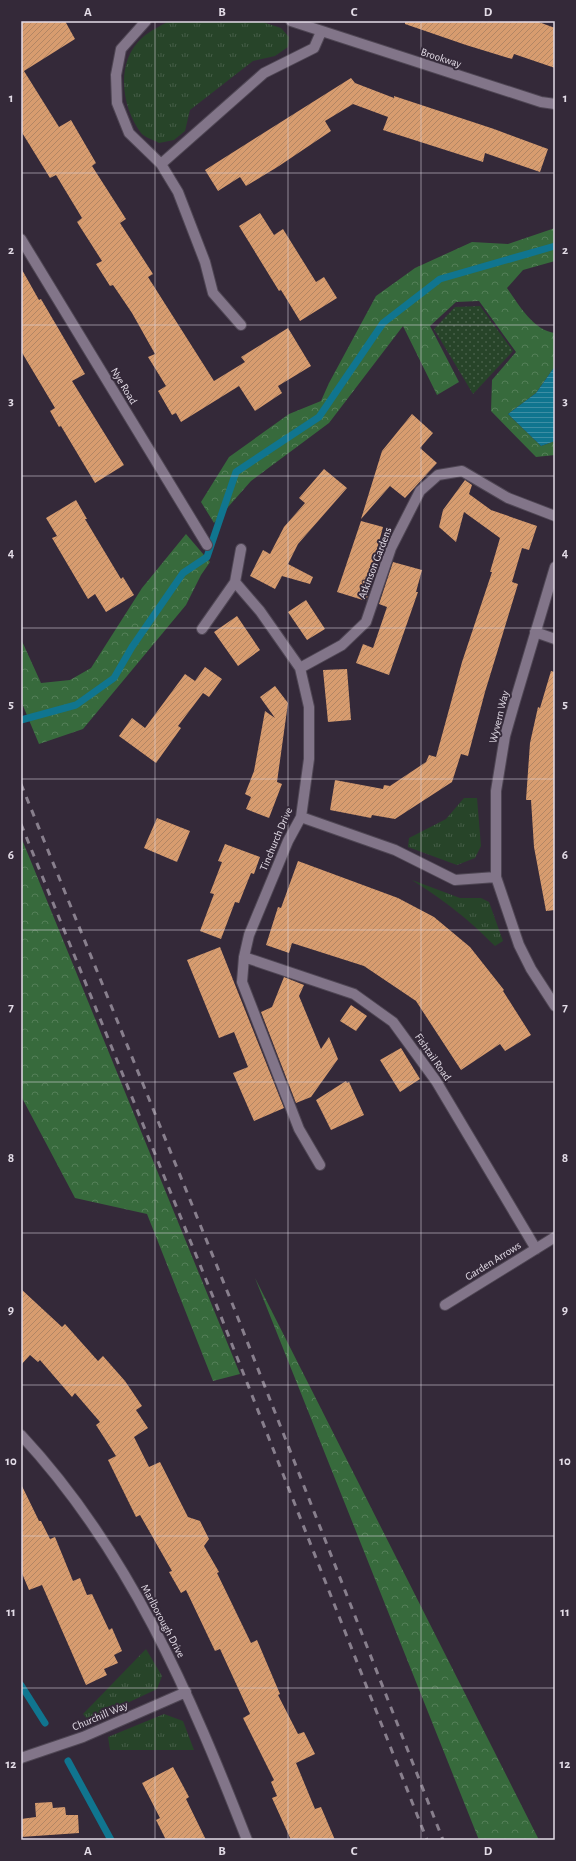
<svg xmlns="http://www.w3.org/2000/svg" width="576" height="1861" font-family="'Alegreya Sans',sans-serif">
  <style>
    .grass { fill: url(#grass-tufts) }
    .forest { fill: url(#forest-crowns) }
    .park { fill: url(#park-dots) }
    .water { fill: url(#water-rules) }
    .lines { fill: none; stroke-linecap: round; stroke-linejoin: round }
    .stream { stroke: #10758f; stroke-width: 7 }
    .building { fill: url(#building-hatch) }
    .street-casing { stroke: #4f4654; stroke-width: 12 }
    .street { stroke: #827589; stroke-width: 10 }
    .rail { stroke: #887f8d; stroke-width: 3; stroke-dasharray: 7 7; stroke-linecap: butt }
    .grid { fill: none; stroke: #e3dce7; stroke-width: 1; stroke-opacity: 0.55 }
    .labels { text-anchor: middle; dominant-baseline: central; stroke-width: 4; stroke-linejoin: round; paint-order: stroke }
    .street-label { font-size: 11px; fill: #e3dce7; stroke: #342939 }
    .neatline { fill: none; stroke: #e3dce7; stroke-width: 1.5 }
    .grid-label { font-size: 13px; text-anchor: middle; font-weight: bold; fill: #e3dce7 }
  </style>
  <defs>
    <pattern id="grass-tufts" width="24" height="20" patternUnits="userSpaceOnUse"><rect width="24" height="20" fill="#274429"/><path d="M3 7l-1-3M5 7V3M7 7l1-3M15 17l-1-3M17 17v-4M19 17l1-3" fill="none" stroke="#465e48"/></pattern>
    <pattern id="forest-crowns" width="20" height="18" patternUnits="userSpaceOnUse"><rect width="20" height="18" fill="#376a3c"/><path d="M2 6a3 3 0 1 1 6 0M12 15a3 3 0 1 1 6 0" fill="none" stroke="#547f58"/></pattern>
    <pattern id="park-dots" width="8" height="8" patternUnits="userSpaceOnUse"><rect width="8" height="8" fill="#274429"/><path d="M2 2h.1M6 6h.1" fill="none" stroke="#465e48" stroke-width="1.8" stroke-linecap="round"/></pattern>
    <pattern id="water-rules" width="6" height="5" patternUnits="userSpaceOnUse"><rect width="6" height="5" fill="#10758f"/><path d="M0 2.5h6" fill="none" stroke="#3e8ea4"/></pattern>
    <pattern id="building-hatch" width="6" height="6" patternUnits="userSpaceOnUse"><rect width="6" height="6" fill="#d79c6f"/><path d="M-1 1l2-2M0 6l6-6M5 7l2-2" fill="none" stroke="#b28664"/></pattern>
  </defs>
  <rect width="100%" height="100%" fill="#342939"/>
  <!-- grass -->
  <path class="grass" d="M169,21H260L281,28L289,37L288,47L275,56L253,61L190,110L185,131L174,140L159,143C154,140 144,137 141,133C121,106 115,61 143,37C150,31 160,26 169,21Z
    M464,798H477L481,846L475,858L457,865L408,847L409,838L446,819Z
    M412,880L460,898H481L489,902L503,941L495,946C467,918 445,901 412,880Z
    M146,1649L162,1676L157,1689L89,1721L83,1714Z
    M164,1714L183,1721L194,1750H110L108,1737Z"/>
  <!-- forest -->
  <path class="forest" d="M555,228V261L523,270L507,288C519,305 533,330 555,333V366L536,393L508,414L541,446L555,441V455L536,457L491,411L492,380L516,352L479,301L456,302L430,326L459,382L437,395L403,326L329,423L251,481L214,523L201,502L229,457L289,414L321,401L329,383L376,296L415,268L472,242L508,244Z
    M186,534L210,562L201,575L186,605L83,729L39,744L21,701V639L41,683L70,680L91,668L142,588Z
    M21,837L240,1374L213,1381L147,1214L75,1198L21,1096Z
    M255,1278L539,1840H479Z"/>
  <!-- park -->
  <path class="park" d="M480,306L513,351L473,394L434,329L455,307Z"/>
  <!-- water -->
  <path class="water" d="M555,366V441L541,446L508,414L536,393Z"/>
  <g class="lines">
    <!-- stream -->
    <path class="stream" d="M21,720L76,705L114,678L132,647L183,573L207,557L236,472L319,417L383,323L440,279L555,246
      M21,1685L45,1723
      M68,1761L111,1840"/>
  </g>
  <!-- building -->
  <path class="building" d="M21,21H65L75,39L24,71L59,127L71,120L96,163L92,166L126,219L120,223L153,274L148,277L214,381L245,362L241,357L288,328L311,366L278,386L282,393L255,411L239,386L181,422L176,413L172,415L158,391L166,386L148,357L155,354L132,313L113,285L110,286L96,264L102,261L77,222L82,218L56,175L50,178L21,131Z
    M405,21H536L555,28V68L514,54L512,59L466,45L405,24Z
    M351,78L355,83L394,98V96L494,129L548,149L540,172L485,153L483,162L383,130L388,117L353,104L325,121L331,131L279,166L246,186L240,177L218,191L205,170Z
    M260,213L274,235L283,229L316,282L324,277L337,298L300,321L281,290L279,291L239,226Z
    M21,268L39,300L41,299L85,374L72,381L124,465L95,483L61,426L59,427L50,411L55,408L21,351Z
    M412,414L433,433L420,448L437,463L405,498L390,486L361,519L382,451Z
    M324,469L347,488L298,544L288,564L313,577L310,584L282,576L275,589L250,576L263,550L270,554L284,527L305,503L299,498Z
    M465,480L472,485L469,494L491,510L537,526L529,550L522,548L512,582L518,584L485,692L468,756L461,754L452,782L395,819L372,815L371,818L330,810L335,780L383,789L384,785L390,786L426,762L429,755L436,757L462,662L492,572H490L500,538L464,512L456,542L439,527L443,510Z
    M76,500L87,519H85L121,579L123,577L134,595L106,612L95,594L88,599L52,538L57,536L46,518Z
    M361,521L383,527L375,557L381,558L366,601L337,592Z
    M393,562L422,570L416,592H418L389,675L356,663L363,644L373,648L387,607L379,604Z
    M306,600L325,629L307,640L288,612Z
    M237,616L260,650L238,666L214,632Z
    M205,667L222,679L209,697L203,693L178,726L181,728L156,763L119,736L132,718L145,728L185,674L195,681Z
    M347,669L351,720L328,722L323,670Z
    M551,671L555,672V910L546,911L534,847L531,800H526L530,743L538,707L540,708Z
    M275,686L288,703L277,782L282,784L269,818L246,809L251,797L245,794L254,771L265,711L275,718L260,697Z
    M157,818L190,831L177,862L144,848Z
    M225,844L260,857L254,874L251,873L239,903L235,902L221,939L200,931L214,894L210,893L222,862L218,861Z
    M298,861L398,898L434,917L470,947L504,990L503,991L531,1035L505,1051L500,1044L461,1070L416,1001L364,966L292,943L289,953L266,945L278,907L281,908Z
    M220,947L284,1108L254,1121L233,1073L248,1067L234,1032L219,1038L187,960Z
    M284,977L304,985L299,996L321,1049L329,1037L338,1059L311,1097L296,1103L261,1012L272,1007Z
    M351,1005L367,1016L356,1031L340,1021Z
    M401,1048L420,1079L400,1092L380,1060Z
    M346,1081L347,1083L349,1082L364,1115L331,1130L316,1100Z
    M21,1289L62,1327L65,1324L98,1361L103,1356L125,1381L142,1406L136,1410L148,1428L134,1437L149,1467L160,1462L188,1517L200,1521L209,1539L204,1546L219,1572L217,1573L251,1643L257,1640L280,1694L278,1695L298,1734L304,1732L315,1754L296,1763L315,1809L321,1807L335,1840H291L272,1798L277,1796L271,1782L274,1780L243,1718L250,1714L220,1649L215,1651L186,1590L181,1593L169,1572L172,1571L140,1515L136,1517L108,1460L116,1456L96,1425L100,1422L75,1393L72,1397L40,1360L38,1362L30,1355L21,1365Z
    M21,1484L39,1521H41L50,1539L55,1537L73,1581L80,1578L87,1595L92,1594L109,1630L112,1628L122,1651L114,1655L118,1663L104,1669L107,1675L86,1685L42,1585L29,1590L21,1571Z
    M173,1767L189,1797L186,1799L206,1840H166L156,1820L160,1818L142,1783Z
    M52,1802L53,1808L65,1807L66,1815H78L79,1833L21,1837V1819L36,1817L35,1803Z"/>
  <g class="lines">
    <defs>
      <path id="street" d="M146,21L121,49L116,75L117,103L129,133L161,164L178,192L205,262L213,293L241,325
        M291,21L541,102L555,104
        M161,164L264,73L314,48L321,32
        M21,239L207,545
        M555,567L515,701L505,736L496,791V877L519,945L531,969L555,1006
        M235,582L241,549
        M202,629L235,582L260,611L300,668L309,707V759L301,817L288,841L249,935L244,957L242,982L299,1129L320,1165
        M535,632L555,639
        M300,668L342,645L366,622L391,548L420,491L438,475L462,471L508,498L555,516
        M301,817L395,850L455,880L496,877
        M244,957L354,994L393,1022L436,1081L536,1249
        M445,1305L555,1237
        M21,1435C129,1551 190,1694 247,1840
        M21,1758L83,1737L186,1692"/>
    </defs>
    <!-- street casing -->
    <use href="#street" class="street-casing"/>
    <!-- street -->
    <use href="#street" class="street"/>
    <!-- rail -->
    <path class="rail" d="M21,784L234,1308L443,1840
      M21,824L220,1314L427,1840"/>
  </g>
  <!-- grid -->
  <path class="grid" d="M155,21V1840M288,21V1840M421,21V1840M21,173H555M21,325H555M21,476H555M21,628H555M21,779H555M21,930H555M21,1082H555M21,1233H555M21,1385H555M21,1536H555M21,1688H555"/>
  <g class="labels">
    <!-- street labels -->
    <g class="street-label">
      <text transform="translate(441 58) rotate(18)">Brookway</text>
      <text transform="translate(124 386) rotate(59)">Nye Road</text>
      <text transform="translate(375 563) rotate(-69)">Atkinson Gardens</text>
      <text transform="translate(499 717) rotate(-76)">Wyvern Way</text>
      <text transform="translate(276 839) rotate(-67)">Tinchurch Drive</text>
      <text transform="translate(433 1057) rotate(55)">Fishtail Road</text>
      <text transform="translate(493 1261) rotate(-32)">Garden Arrows</text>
      <text transform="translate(163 1621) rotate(62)">Marlborough Drive</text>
      <text transform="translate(100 1716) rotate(-23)">Churchill Way</text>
    </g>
  </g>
  <!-- border -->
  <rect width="576" height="1861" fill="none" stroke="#342939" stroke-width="44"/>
  <rect x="22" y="22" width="532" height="1817" class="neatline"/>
  <g class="grid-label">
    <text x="88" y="16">A</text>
    <text x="222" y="16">B</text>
    <text x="354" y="16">C</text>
    <text x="488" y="16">D</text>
    <text x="11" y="102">1</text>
    <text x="565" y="102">1</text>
    <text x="11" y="254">2</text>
    <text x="565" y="254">2</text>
    <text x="11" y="405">3</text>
    <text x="565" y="405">3</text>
    <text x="11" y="557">4</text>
    <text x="565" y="557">4</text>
    <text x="11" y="708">5</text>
    <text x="565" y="708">5</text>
    <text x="11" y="859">6</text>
    <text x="565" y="859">6</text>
    <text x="11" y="1011">7</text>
    <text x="565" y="1011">7</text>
    <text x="11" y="1162">8</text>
    <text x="565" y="1162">8</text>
    <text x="11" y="1314">9</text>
    <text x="565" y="1314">9</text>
    <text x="11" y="1465">10</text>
    <text x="565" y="1465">10</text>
    <text x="11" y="1616">11</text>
    <text x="565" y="1616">11</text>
    <text x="11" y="1768">12</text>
    <text x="565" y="1768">12</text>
    <text x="88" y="1855">A</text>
    <text x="222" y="1855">B</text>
    <text x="354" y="1855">C</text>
    <text x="488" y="1855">D</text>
  </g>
</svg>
